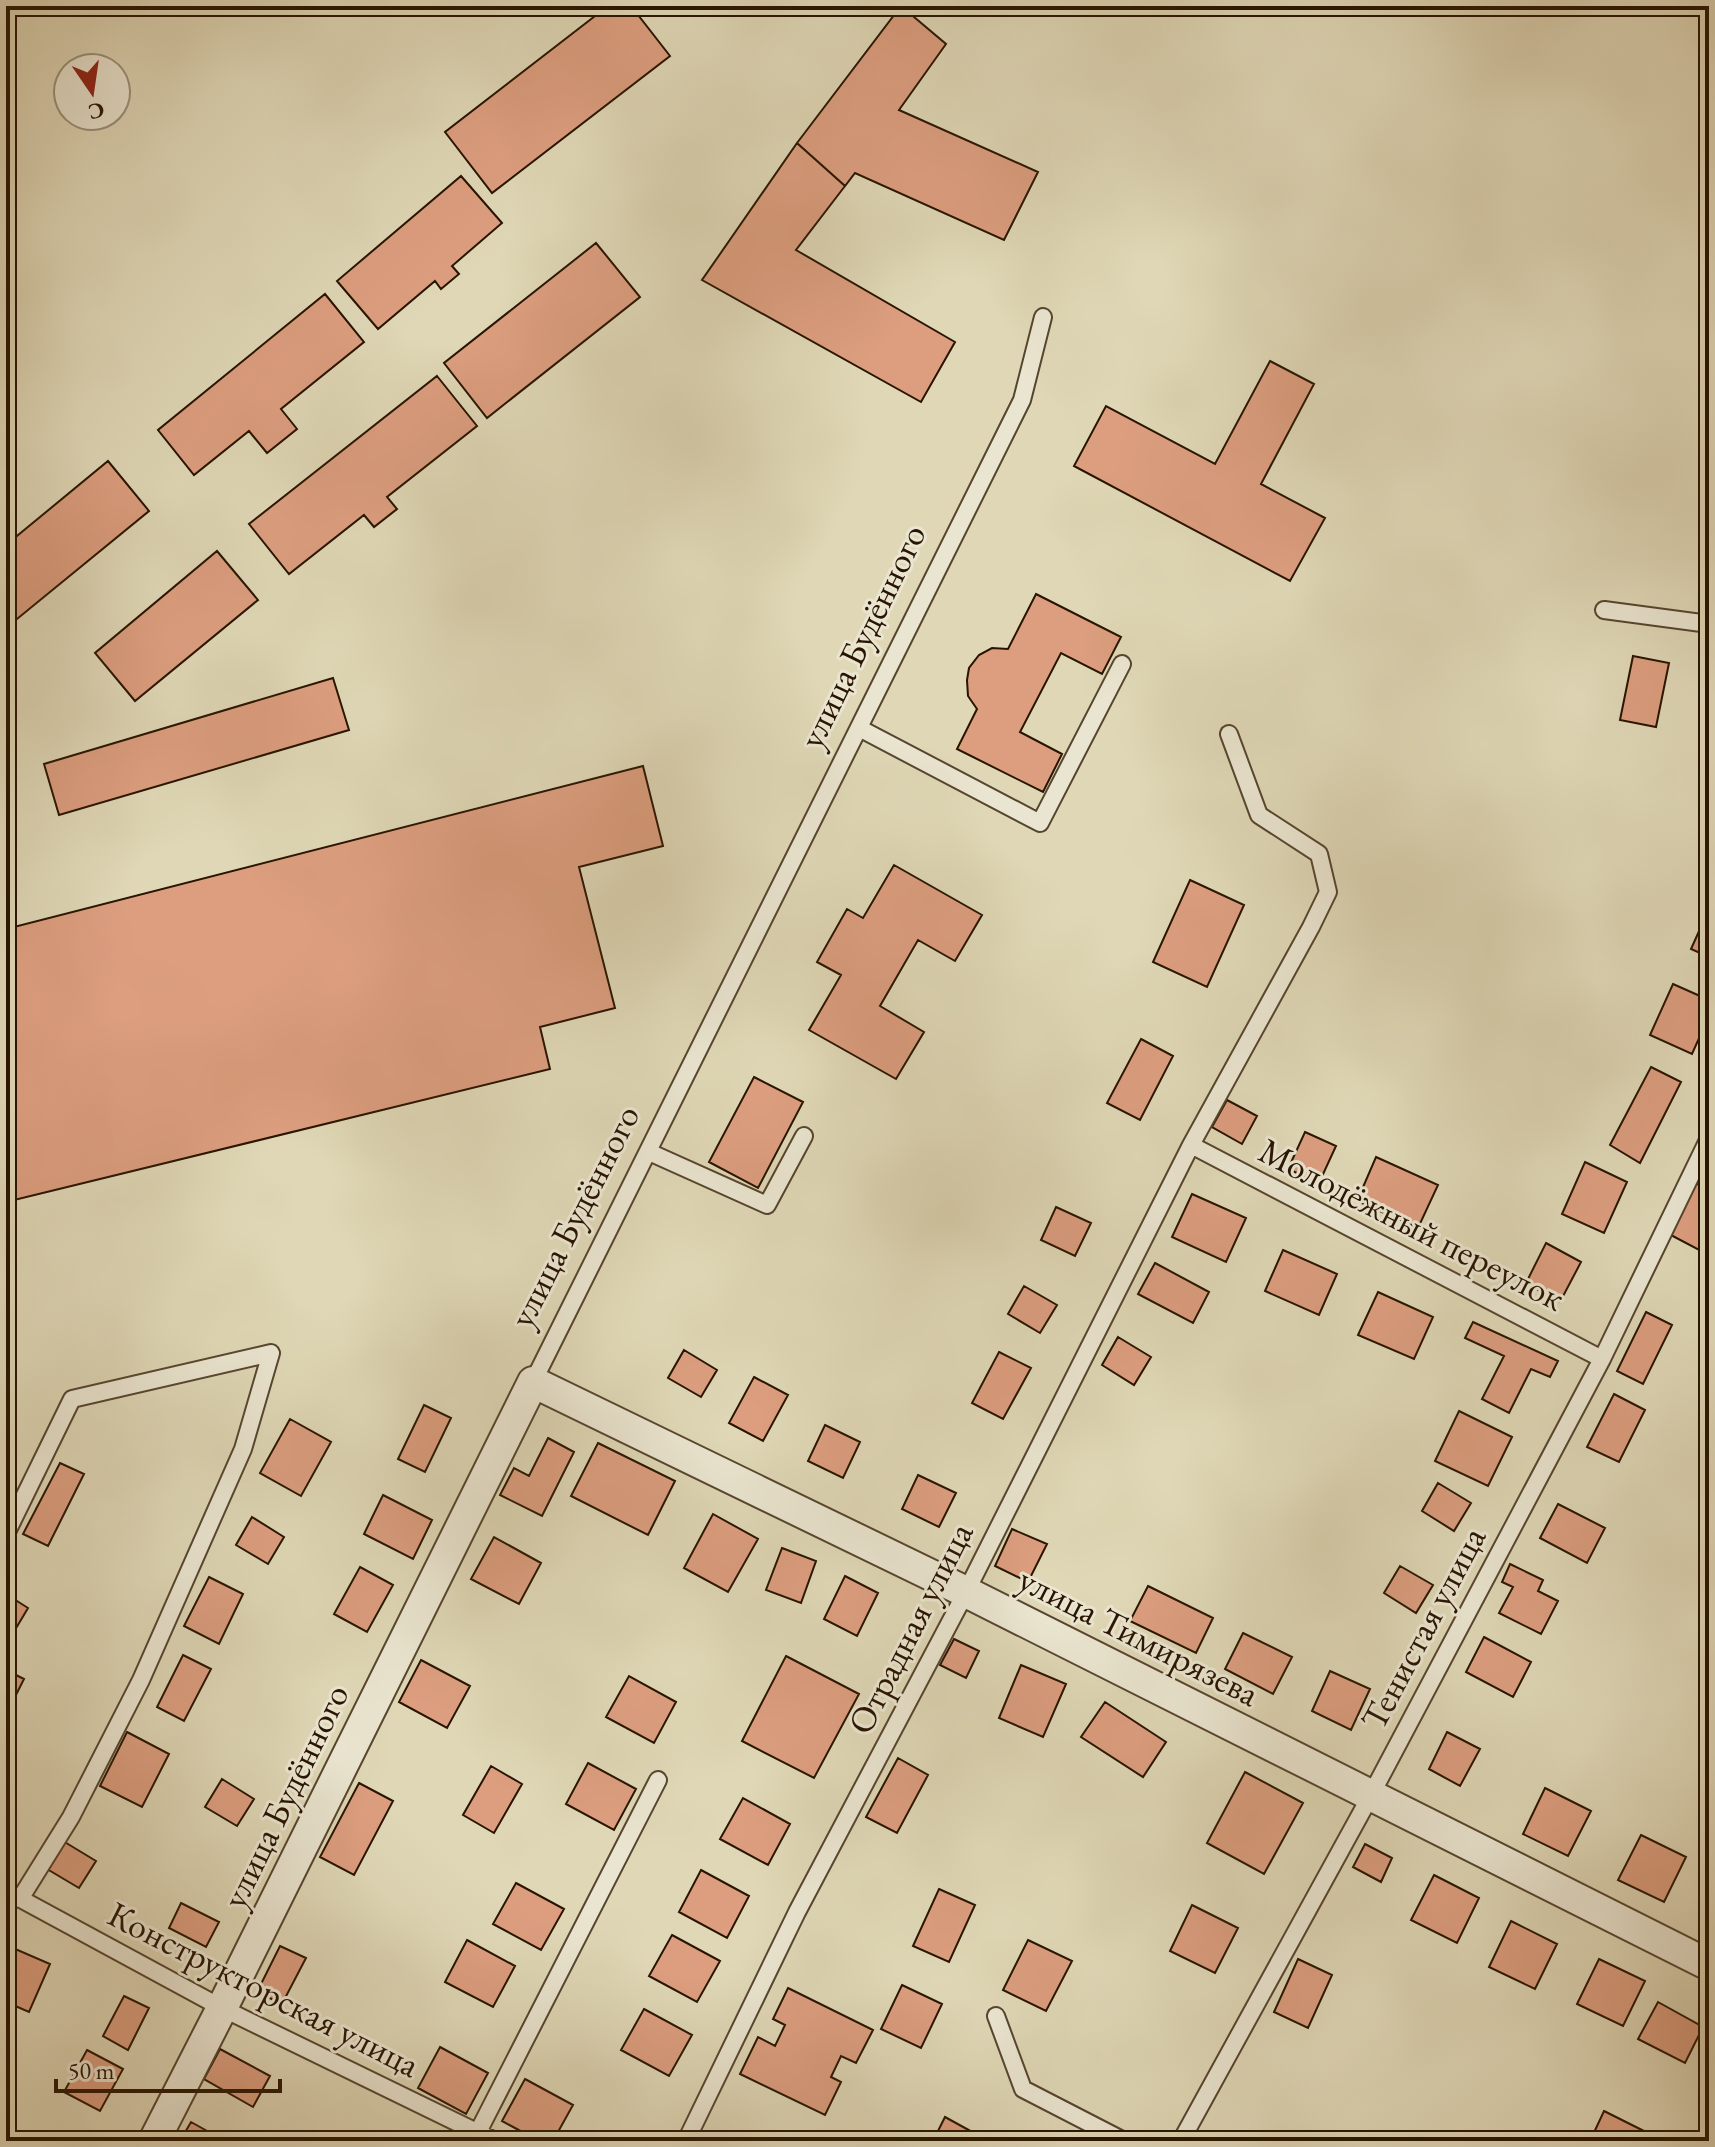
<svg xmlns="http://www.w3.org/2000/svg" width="1715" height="2147" font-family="'EB Garamond',serif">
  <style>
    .building { fill: #dc9e7f; stroke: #281401; stroke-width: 2 }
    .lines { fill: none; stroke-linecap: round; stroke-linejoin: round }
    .service-casing { stroke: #56452e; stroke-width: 20 }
    .minor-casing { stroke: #56452e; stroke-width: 34 }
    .service { stroke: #eae5d0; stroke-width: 16 }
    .minor { stroke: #eae5d0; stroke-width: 30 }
    .labels { text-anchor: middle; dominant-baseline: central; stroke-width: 6; stroke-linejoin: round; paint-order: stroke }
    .street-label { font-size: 36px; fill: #281401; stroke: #eae5d0 }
  </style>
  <rect width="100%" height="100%" fill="#dfd7b6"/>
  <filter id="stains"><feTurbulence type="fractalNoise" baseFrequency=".0025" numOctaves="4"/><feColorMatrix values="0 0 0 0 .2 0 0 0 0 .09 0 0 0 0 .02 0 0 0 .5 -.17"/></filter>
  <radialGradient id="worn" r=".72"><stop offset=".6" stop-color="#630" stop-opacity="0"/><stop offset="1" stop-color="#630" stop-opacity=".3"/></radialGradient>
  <!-- building -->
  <path class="building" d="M608,6H631L670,56L492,193L445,132Z
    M901,6L946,44L899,110L1038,172L1004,240L855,173L845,186L797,143Z
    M797,143L845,186L796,250L955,342L921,402L702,280Z
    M461,176L502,223L452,266L459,274L441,289L435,281L378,329L337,281Z
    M596,243L640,297L487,418L444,363Z
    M325,294L364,342L281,409L297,429L267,453L249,431L194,475L158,430Z
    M1270,361L1314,384L1261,484L1325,518L1290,581L1074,466L1106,406L1215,464Z
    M437,376L477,426L387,497L397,509L374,527L364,515L289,574L249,524Z
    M108,461L149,511L6,628V545Z
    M217,551L258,600L135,701L95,653Z
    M1036,594L1121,637L1102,674L1061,653L1020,732L1062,754L1043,792L957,749L977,709L968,696L967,680L969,668L979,655L992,648L1008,649Z
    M1633,656L1669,663L1656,727L1620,720Z
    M333,678L349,730L59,815L44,764Z
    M643,766L663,846L579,867L615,1008L540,1027L550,1069L6,1202V929Z
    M894,865L982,915L955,961L918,940L880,1006L924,1032L896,1079L809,1030L841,975L817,962L847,909L863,918Z
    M1190,880L1244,905L1207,987L1153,962Z
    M1709,909V957L1691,949Z
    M1673,984L1709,1000V1016L1692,1054L1650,1035Z
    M1141,1039L1173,1056L1140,1120L1107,1103Z
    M1651,1067L1681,1082L1640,1163L1610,1145Z
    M754,1077L803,1102L758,1188L709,1162Z
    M1227,1100L1257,1116L1242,1144L1212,1127Z
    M1305,1132L1336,1146L1319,1183L1288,1169Z
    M1376,1157L1438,1185L1418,1228L1357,1201Z
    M1585,1162L1627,1182L1604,1233L1562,1214Z
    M1694,1182L1709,1190V1236L1701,1251L1667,1233Z
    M1192,1194L1246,1218L1226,1262L1172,1237Z
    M1056,1207L1091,1223L1075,1256L1041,1240Z
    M1546,1243L1581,1262L1560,1302L1526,1283Z
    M1283,1250L1337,1274L1319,1315L1265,1291Z
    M1155,1263L1209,1292L1193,1323L1138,1294Z
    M1024,1286L1057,1305L1040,1333L1008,1314Z
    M1378,1292L1433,1317L1414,1359L1358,1335Z
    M1646,1312L1672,1325L1643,1384L1617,1371Z
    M1473,1322L1558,1361L1550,1377L1531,1369L1509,1413L1482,1399L1504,1356L1465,1338Z
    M1118,1337L1151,1357L1134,1385L1102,1365Z
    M684,1350L717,1370L701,1397L668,1378Z
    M999,1352L1031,1368L1003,1419L972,1403Z
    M754,1377L788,1395L763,1441L729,1423Z
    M1614,1394L1645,1410L1619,1462L1587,1447Z
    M424,1405L451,1418L425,1472L398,1459Z
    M1459,1411L1512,1437L1488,1486L1435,1461Z
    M290,1419L331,1442L301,1496L260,1473Z
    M825,1425L860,1442L843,1478L808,1461Z
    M548,1438L574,1452L542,1516L500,1495L514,1468L529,1476Z
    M598,1443L675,1481L648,1535L571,1496Z
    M60,1463L84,1474L48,1546L23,1534Z
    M918,1475L956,1493L939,1527L902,1509Z
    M1438,1483L1471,1503L1454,1531L1422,1511Z
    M383,1495L432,1520L413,1559L364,1534Z
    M1558,1504L1605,1528L1587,1563L1540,1538Z
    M713,1514L758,1539L728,1592L684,1568Z
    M252,1517L284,1537L268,1564L236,1545Z
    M1012,1529L1047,1544L1028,1582L995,1566Z
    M494,1537L541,1563L519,1604L471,1579Z
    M782,1548L816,1561L801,1603L766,1590Z
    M1510,1564L1543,1580L1538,1591L1558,1601L1541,1634L1499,1613L1513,1587L1502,1582Z
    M1400,1566L1433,1585L1416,1613L1384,1593Z
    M360,1567L393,1585L367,1632L334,1614Z
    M845,1576L878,1593L857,1636L824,1619Z
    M209,1577L243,1594L219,1644L184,1626Z
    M1148,1586L1213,1618L1196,1653L1130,1621Z
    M6,1594L28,1608L12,1635L6,1632Z
    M1243,1633L1292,1657L1273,1694L1225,1669Z
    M1484,1637L1531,1662L1513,1697L1466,1672Z
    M954,1639L979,1651L966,1678L940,1665Z
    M183,1655L211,1669L184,1721L157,1707Z
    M786,1656L859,1694L814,1778L742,1741Z
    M421,1660L470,1686L447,1728L399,1702Z
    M1021,1665L1066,1684L1043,1737L999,1718Z
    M6,1670L24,1679L10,1707L6,1705Z
    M1330,1671L1370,1689L1351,1730L1312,1711Z
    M629,1676L676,1702L654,1743L606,1717Z
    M1105,1702L1166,1742L1143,1777L1081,1737Z
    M127,1732L169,1754L142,1807L100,1786Z
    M1447,1732L1480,1749L1460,1786L1429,1769Z
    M898,1758L928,1775L897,1833L866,1817Z
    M588,1763L636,1789L614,1830L566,1804Z
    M491,1766L522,1784L494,1833L463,1815Z
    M1245,1772L1303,1803L1264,1874L1207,1843Z
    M222,1779L254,1799L237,1826L205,1807Z
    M359,1783L393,1801L354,1875L320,1857Z
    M1545,1788L1591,1811L1568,1856L1523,1834Z
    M743,1798L790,1824L768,1865L720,1839Z
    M1641,1835L1686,1857L1664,1902L1618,1880Z
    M63,1841L96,1861L79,1888L47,1869Z
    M1365,1844L1392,1858L1381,1882L1353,1867Z
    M701,1870L749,1896L727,1938L679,1912Z
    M1434,1875L1479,1898L1457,1943L1411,1920Z
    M516,1883L564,1909L541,1950L493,1924Z
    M939,1889L975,1905L949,1962L913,1946Z
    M181,1903L219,1922L206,1947L169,1928Z
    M1192,1905L1238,1928L1215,1973L1170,1951Z
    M1511,1921L1557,1944L1535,1989L1489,1967Z
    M672,1935L720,1961L697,2002L649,1976Z
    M467,1940L515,1966L493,2007L445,1982Z
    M1028,1940L1072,1961L1046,2011L1003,1990Z
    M6,1945L50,1964L29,2012L6,2002Z
    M280,1946L306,1958L282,2004L257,1992Z
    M1298,1959L1332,1975L1308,2028L1274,2012Z
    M1599,1959L1645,1981L1623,2026L1577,2004Z
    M902,1985L942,2004L921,2048L881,2029Z
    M788,1988L873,2030L856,2063L841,2056L831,2077L841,2082L825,2115L740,2074L758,2037L775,2046L785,2025L773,2019Z
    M124,1996L149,2008L128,2050L103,2036Z
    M1658,2002L1703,2027L1685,2063L1638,2039Z
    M644,2009L692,2035L669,2076L621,2050Z
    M440,2047L488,2073L466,2114L418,2088Z
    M220,2049L270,2076L253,2107L204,2079Z
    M87,2050L123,2069L100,2111L64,2092Z
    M525,2079L573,2105L553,2141H539L502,2121Z
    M1604,2111L1650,2134L1646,2141H1590Z
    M945,2117L985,2139L984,2141H933Z
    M191,2122L225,2141H180Z
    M376,2133L390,2141H372Z"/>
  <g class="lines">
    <defs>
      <path id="service" d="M1604,610L1709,624
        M859,728L1040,823L1122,664
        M1191,1145L1602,1359
        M649,1152L767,1205L804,1136
        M533,1382L1022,400L1043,317
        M6,1534L72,1399L271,1353L243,1449L141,1680L71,1817L20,1899
        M6,1891L222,2008L495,2141
        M996,2016L1023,2089L1124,2141
        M478,2132L658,1780
        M686,2141L797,1912L966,1592L1191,1145L1311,927L1328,892L1319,854L1259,815L1229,734
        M1181,2141L1371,1795L1602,1359L1709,1138"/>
      <path id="minor" d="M154,2141L222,2008L533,1382L966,1592L1709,1965"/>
    </defs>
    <!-- service casing -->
    <use href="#service" class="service-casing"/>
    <!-- minor casing -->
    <use href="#minor" class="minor-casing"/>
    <!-- service -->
    <use href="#service" class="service"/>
    <!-- minor -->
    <use href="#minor" class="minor"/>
  </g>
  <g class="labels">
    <!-- street labels -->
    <g class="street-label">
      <text transform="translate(862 636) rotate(-64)">улица Будённого</text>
      <text transform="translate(574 1216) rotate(-63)">улица Будённого</text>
      <text transform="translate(1412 1224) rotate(27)">Молодёжный переулок</text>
      <text transform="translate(910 1628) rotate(-63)">Отрадная улица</text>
      <text transform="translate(1423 1628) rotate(-62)">Тенистая улица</text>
      <text transform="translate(1139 1636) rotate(27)">улица Тимирязева</text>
      <text transform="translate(285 1796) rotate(-64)">улица Будённого</text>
      <text transform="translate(264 1989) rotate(27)">Конструкторская улица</text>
    </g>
  </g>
  <!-- margin -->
  <rect width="1715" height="2147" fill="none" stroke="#dfd7b6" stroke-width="32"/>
  <rect x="8" y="8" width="1699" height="2131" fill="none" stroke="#281401" stroke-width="4"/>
  <rect x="16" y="16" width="1683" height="2115" fill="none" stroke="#281401" stroke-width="2"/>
  <!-- north arrow -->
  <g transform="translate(92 92) rotate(167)"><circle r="38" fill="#eae5d0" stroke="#9c917d" stroke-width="2"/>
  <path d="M0-6L14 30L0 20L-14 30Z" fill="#8f2418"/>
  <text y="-12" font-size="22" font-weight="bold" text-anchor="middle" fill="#281401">С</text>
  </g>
  <!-- scale -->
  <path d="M56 2079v12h224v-12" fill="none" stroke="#281401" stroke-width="4"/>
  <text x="68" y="2079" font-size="24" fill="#281401" stroke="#eae5d0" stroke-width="6" paint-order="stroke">50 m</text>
  <rect width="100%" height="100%" filter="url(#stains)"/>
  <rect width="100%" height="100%" fill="url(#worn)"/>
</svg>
